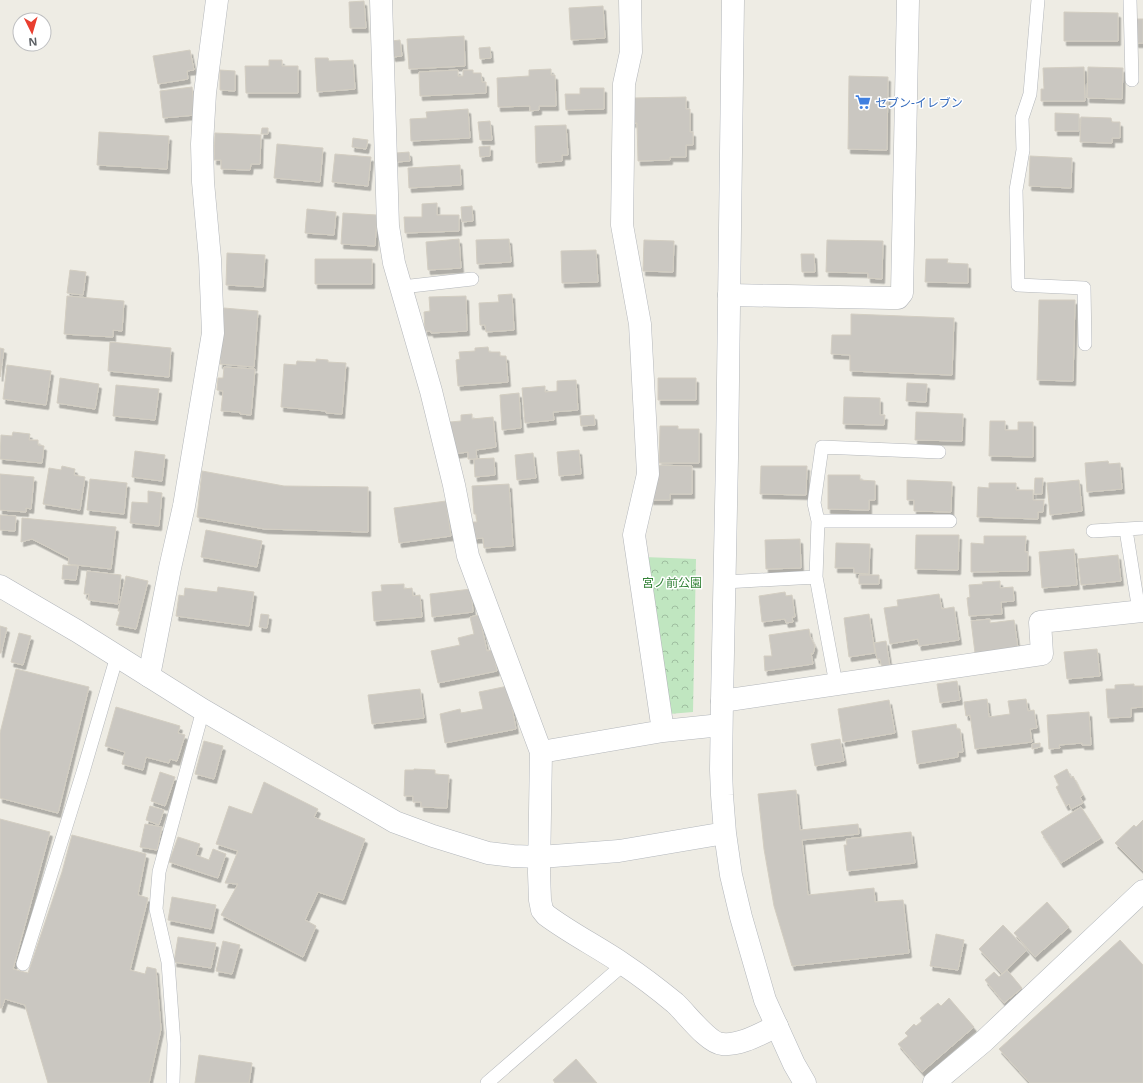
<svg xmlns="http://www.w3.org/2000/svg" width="1143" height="1083" font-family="'Noto Sans','Noto Sans JP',sans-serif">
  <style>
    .park { fill: url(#park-crowns) }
    .building { fill: #cac7c1; stroke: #d3cec2; filter: url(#shadow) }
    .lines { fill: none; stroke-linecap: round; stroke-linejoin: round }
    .lane-casing { stroke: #b4b7bb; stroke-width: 14 }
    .street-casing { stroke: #b4b7bb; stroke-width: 23 }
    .secondary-casing { stroke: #b3b7bc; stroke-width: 23 }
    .lane { stroke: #fff; stroke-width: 13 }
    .street { stroke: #fff; stroke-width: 22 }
    .secondary { stroke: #fff; stroke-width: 22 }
    .labels { text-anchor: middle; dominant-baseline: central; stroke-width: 3; stroke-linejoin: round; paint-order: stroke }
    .shop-label { font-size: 12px; fill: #366cbe; stroke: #fff; text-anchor: start }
    .park-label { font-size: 12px; fill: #348338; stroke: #fff }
  </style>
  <defs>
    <pattern id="park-crowns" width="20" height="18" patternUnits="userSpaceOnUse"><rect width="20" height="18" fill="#c0e6c0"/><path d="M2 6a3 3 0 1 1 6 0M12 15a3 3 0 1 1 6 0" fill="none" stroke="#9fbea0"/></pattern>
    <filter id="shadow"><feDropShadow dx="2.5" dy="4.5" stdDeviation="0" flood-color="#0004"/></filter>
  </defs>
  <rect width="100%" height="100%" fill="#eeece4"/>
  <!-- park -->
  <path class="park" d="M644,557L696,559L693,712L669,714Z"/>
  <!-- building -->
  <path class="building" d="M364,1L366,28H350L349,2Z
    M603,6L605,38L571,40L569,8Z
    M1064,12L1118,13V41H1064Z
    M1136,19H1143V43H1136Z
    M464,36L465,66L409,69L407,39Z
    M400,40L402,56L393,57L391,41Z
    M490,47L491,58L480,59L479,48Z
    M190,50L194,70L187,71L188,79L158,84L153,56Z
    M315,58H328L329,61L353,60L355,89L317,92Z
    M269,60H282V66H298V93H246L245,66H269Z
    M1084,67L1085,101H1041V89H1044L1043,68Z
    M1088,67L1123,68L1122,99L1087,98Z
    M551,69V75H555L556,106H539V110L530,111V106L498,107L497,78L529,76V70Z
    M220,70L235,71V91L220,90Z
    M458,70V76H463V70H473V73H481L482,82H486V93L420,96L419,72Z
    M849,76L888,77L887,150L848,149Z
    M192,87L195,115L163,118L160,91Z
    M580,88H604V109L566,110L565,94H580Z
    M686,97V109H690V132H693V145H686V157H670V160L638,161L637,123H633V98Z
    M468,109L470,138L411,141L410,119L427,118L426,112Z
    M1055,113L1079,114V131H1055Z
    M1081,117L1111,118L1112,122H1120V138H1112V143L1080,142Z
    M490,121L492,140H480L478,122Z
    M566,125L568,155H562V161L536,163L535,126Z
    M262,128H268V134H261Z
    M99,132L169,136L167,169L97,165Z
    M215,133L261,135L260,164H251L250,170L221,169V160H214Z
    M353,138L368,140L366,149L352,147Z
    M277,144L323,148L320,182L274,178Z
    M490,146V156L480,157L479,147Z
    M409,152L410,161L396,162V153Z
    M335,154L371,157L368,186L332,182Z
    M1030,156L1072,158L1071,188L1029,186Z
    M460,165L461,185L409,188L408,168Z
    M437,203V215H459V231L405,233L404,217H422V204Z
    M472,206L473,221L462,222L461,207Z
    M307,209L336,212L334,235L305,233Z
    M343,213L377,215L375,246L341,244Z
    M459,239L461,268L428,270L426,242Z
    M509,239L511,262L477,264L476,240Z
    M644,240L674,241L673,272L643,271Z
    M827,240L883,241L882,279L868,278V273L826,272Z
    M596,250L598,282L562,283L561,251Z
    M227,253L265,255L263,287L226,285Z
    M801,254H814L815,272H802Z
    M315,259H372V284H315Z
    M926,259H948L947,263L968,264V283L925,282Z
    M70,270L86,272L83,295L67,293Z
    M512,294L514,330L486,332L485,325H480L479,303L499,302L498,295Z
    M67,296L124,301L122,331L113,330V337L64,334Z
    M466,296L467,331L431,333V331H425L424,312L430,311L429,297Z
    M1039,300H1075L1073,381L1037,380Z
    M224,308L258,311L254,367L220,364Z
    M851,314L954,318L952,375L850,371V355L831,354L832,335H851Z
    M110,342L171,348L169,377L108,371Z
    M488,347L489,352H500V356H506L508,382L458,386L456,360L460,359L459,352L475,351V348Z
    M0,348L4,349L0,377Z
    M316,359L328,360V362L346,363L342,414L326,413V411L281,407L284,364L296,365L297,361L316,362Z
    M7,365L51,371L46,405L3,399Z
    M224,367L255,369L251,415L240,414V412L221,411L223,391L217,390L218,378H223Z
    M60,378L99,384L95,409L57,403Z
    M658,378H696V400H658Z
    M576,380L578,410L553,412L554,420L525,423L522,388L545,386V392L557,391V381Z
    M907,383L927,384L926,402L906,401Z
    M116,385L159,389L155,420L113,416Z
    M519,393L521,428L502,430L500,395Z
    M844,397L880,398V415H885L884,425L843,424Z
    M916,412L963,414L962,441L915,440Z
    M472,414V419L493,417L496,447L476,450L477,459H468V452L453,454L450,422L461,421V415Z
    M594,415L595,425L581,426L580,416Z
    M990,421H1005V430H1018V422H1033V457L989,456Z
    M660,426H678V429H699V463H659Z
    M13,432L30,434L29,440H38V445L44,446L42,463L0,459L1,435L12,436Z
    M579,450L581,474L559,476L557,452Z
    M135,451L165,455L162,481L132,477Z
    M533,453L536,478L517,480L515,455Z
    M494,458L495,475L475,477L474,459Z
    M1108,461L1109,464L1120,463L1122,489L1087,492L1085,463Z
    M655,465L692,466V494H670V500H651Z
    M62,466L75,469L74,475L85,477L80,510L43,504L49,468L61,470Z
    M761,466H807L806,495L760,494Z
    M202,471L284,486L368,487V532L265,529L197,517Z
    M0,474L34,477L31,509L26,508V512L0,510Z
    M828,475H860V480L875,481V500H869V510L828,509Z
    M1035,478H1043L1042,494H1034Z
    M90,479L127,483L124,514L87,510Z
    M907,480L952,482L951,512L914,511V500H907Z
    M1079,480L1082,511L1050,515L1047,483Z
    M989,483H1016V490H1033V500H1044L1043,512H1038V519L977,517L978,487L989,488Z
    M509,484L513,546L484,548L483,538L473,539L472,522H477L476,514H474L472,486Z
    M148,491L162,493L159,526L130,523L132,502L148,503Z
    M446,501L451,536L399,543L394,508Z
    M0,515L16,516L15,531L0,530Z
    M22,518L116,527L111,569L68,564L69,558L32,539L21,542Z
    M206,530L262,541L257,567L201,557Z
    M916,535H959L958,570L915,569Z
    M984,536H1026L1025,552H1028V571L971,572V543L984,544Z
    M800,539L801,568L766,569L765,540Z
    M836,543L870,544L869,574L854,573V568H835Z
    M1074,549L1077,585L1042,588L1039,552Z
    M1118,555L1121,581L1081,585L1078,559Z
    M63,565L78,566L76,580L62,579Z
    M87,571L121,575L118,604L88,600L89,594H84Z
    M859,575H879V584H859Z
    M126,576L148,581L136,629L116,625L120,611H118Z
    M1000,581V588L1013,587L1014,601L1001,602L1002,614L969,616L967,598L970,597L969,585L983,584L982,582Z
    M404,584V589L412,588L413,596L420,595L422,617L374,621L372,592L382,591L381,585Z
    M218,587L254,592L249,626L176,616L179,595L184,596L185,588L217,592Z
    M471,589L473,612L432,617L430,594Z
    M785,592L786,596L792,595L795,617H792L793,622L786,623L785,619L762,622L759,596Z
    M939,594L942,609L954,607L959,640L919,646L918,639L890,644L884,608L898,606L897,600Z
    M261,614L269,615L267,628L259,627Z
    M869,614L875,653L849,657L844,618Z
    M479,615L487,651L493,650L497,671L438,683L431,651L460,645L458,638L474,634L470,617Z
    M990,619V623L1014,620L1018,648L975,653L971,621Z
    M0,626L7,628L1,653H0Z
    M809,629L810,636L815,646L813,654L811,653L813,664L765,671L764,656H772L769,635Z
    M19,633L31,636L23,665L11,662Z
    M886,641L891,673L883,674L880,659H877L874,643Z
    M1097,649L1100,676L1067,679L1064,652Z
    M16,669L89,687L58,813L0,798V733Z
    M957,681L960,700L940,703L937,684Z
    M1134,684V686H1143V707L1131,708V717L1108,718L1106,689H1115V685Z
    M508,686L516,729L445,743L440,714L460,709L461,713L483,709L479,692Z
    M420,689L424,718L372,724L368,695Z
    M987,699L989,717L1010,714L1008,701L1026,699L1028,711L1034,710L1037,728L1030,729L1032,742L975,749L970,715L966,716L964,702Z
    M889,700L895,733L843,742L838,709Z
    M116,707L180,726L178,733L185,735L177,761L170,759L169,763L146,757L143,770L122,764L125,752L105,746Z
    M1089,712L1091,745H1082V743L1059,745L1060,748L1049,749L1047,715Z
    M956,724L957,729H960L963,752H958V757L917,764L912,731Z
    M840,739L844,761L815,766L811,744Z
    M204,741L223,746L214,779L195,774Z
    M1040,743V747L1032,749V744Z
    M414,769L435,770V774L449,775L447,808L421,807V802H413V796H404L405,770H414Z
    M1067,769L1071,778L1073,776L1083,795L1080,797L1083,803L1071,809L1069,804L1066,806L1056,787L1059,785L1054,776Z
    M160,772L175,777L165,806L151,801Z
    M264,782L318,809L314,817L365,839L343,900L318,892L305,920L316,926L303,957L221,915L238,884L225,883L238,851L216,844L229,806L252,814Z
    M796,790L800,830L858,824L859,834L802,840L808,895L874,888L875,902L903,900L909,953L792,966L774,906L764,849L758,794Z
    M150,806L164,810L159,825L146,820Z
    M1081,807L1101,838L1061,863L1041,832Z
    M0,819L50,832L13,969L28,973L62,872L72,835L146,854L138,895L148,898L130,970L145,974L147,967L156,969L161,1029L149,1083H48L25,1005L5,999L2,1008H0Z
    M1143,820V871L1115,843L1134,825L1136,827Z
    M145,824L162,827L157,850L140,847Z
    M911,832L915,863L847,871L844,845H847L846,839Z
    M178,837L200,844L196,855L209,860L213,849L226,854L218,878L169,862Z
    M172,897L216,905L211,929L168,920Z
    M1047,902L1069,927L1035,957L1014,933Z
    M1003,925L1027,950L1002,974L979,949Z
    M936,934L964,940L958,970L930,966Z
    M178,937L216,943L211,968L174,962Z
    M1120,940L1143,965V1083H1030L999,1049Z
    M223,941L240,945L232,974L216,971Z
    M1007,970L1022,988L1004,1003L985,980L994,972L999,977Z
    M949,998L974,1027L922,1072L898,1044L908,1036L905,1033L914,1024L916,1026L922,1021L920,1018L938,1003L941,1006Z
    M199,1055L252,1063L249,1083H195Z
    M576,1059L597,1083H555L553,1080Z"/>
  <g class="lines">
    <defs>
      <path id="lane" d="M1038,0L1030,94L1022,118L1023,150L1016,190L1018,285L1084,288L1085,344
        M1130,0L1132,80
        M402,287L472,279
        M818,521H950
        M1126,530L1139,611
        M1093,531L1143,528
        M725,582L816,577
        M836,684L816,577L818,521L814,503L822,447L939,452
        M23,964L83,772L117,656
        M173,1083L174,1044L168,962L156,909L159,872L203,710
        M487,1083L624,964"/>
      <path id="street" d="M381,0L388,226L394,263L431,391L454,485L468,556L541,752
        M630,0L631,52L624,84L622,225L640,324L648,474L634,535L663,731L541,752L539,873L540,900L542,910L546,915C570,933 598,947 623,964C641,976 658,989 675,1003C686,1013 708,1043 722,1044C740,1046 760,1034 777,1026
        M729,295L890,298H898L902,293L908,0
        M149,676L170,568L184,506L213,333L210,259L203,182L202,144L205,93L217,0
        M722,701L1042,654L1040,622L1143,611
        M663,731L721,725"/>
      <path id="secondary" d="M733,0L727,458L722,701L721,770L722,795L725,833L731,875L741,917L765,1000L794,1064L805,1083
        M0,586L77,631L203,710L395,822L433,836L488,853L513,856L540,857L619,851L725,833
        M934,1083L984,1041L1143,891"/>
    </defs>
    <!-- lane casing -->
    <use href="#lane" class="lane-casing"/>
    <!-- street casing -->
    <use href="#street" class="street-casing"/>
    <!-- secondary casing -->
    <use href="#secondary" class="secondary-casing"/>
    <!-- lane -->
    <use href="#lane" class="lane"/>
    <!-- street -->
    <use href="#street" class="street"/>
    <!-- secondary -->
    <use href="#secondary" class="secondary"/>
  </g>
  <!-- icons -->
  <defs>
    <symbol id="supermarket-bare" viewBox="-9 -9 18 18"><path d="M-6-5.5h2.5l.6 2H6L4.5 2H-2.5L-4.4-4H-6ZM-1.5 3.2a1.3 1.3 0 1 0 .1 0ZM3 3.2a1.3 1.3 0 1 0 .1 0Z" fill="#3f7fe0" stroke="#fff" stroke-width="2.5" paint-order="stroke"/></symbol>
  </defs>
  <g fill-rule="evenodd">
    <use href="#supermarket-bare" x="852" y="91" width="22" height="22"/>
  </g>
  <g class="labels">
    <!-- shop labels -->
    <g class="shop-label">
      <text x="875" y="102">セブン-イレブン</text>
    </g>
    <!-- park labels -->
    <g class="park-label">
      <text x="672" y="582">宮ノ前公園</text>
    </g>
  </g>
  <!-- north arrow -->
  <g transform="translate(32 32) rotate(175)"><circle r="19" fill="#ffffff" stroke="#bebfc1"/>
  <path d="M0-3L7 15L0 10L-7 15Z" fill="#e93e2f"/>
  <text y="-6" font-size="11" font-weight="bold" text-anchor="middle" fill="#5c6065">N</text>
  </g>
</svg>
